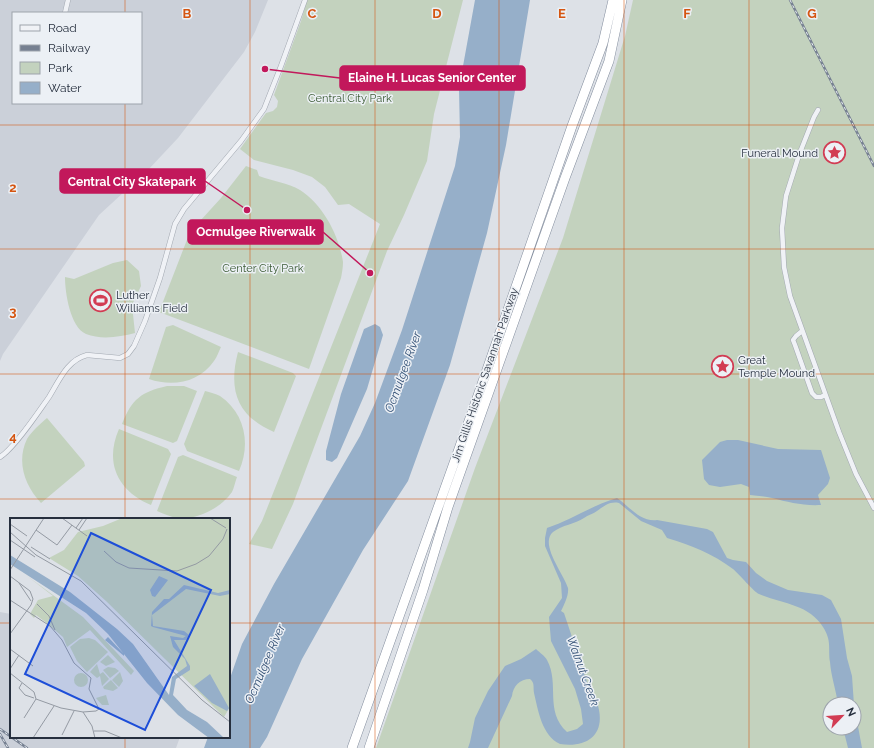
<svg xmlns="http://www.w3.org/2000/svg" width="874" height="748" font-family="Raleway,sans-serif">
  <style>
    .built { fill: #cbd0d9; fill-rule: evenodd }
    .green { fill: #c3d2be; fill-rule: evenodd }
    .water { fill: #96afc9 }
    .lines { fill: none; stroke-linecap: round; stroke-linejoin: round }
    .street-casing { stroke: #a2a8b1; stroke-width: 5.5 }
    .highway-casing { stroke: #848e9e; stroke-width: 10 }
    .street { stroke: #f0f2f6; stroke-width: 4.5 }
    .highway { stroke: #fff; stroke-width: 9 }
    .rail-casing { stroke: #768091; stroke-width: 2.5 }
    .rail { stroke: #ecf0f5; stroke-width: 1; stroke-dasharray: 3; stroke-linecap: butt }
    .grid { fill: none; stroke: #d55511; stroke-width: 1; stroke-opacity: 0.55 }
    .labels { text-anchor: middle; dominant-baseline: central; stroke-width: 3; stroke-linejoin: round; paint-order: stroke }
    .park-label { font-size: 11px; fill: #3a5a33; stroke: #ecf0f5 }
    .poi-label { font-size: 11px; fill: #262f3e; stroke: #ecf0f5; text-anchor: start }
    .street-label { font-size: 11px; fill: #262f3e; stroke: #ecf0f5 }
    .water-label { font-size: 12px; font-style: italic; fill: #2f4d73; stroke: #ecf0f5 }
    .inset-road { fill: none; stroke: #949aa3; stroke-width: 1 }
    .view { fill: #1d4ed8; fill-opacity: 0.15; stroke: #1d4ed8; stroke-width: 2 }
    .inset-edge { fill: none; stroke: #262f3e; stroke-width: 2 }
    .grid-label { font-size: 13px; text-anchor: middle; font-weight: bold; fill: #d55511; stroke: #ecf0f5; stroke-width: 3; stroke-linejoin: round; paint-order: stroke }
    .leader { fill: none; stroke: #c2185b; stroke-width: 1.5 }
    .callout-dot { fill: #c2185b; stroke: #ecf0f5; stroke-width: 1.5 }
    .callout { fill: #c2185b; stroke: #c2185b; stroke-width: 1.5 }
    .callout-label { font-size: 12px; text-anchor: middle; font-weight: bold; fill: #fff }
  </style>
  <rect width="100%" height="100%" fill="#dde1e7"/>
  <!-- built -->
  <path class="built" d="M0,0H268L255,32L244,52L178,138L148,170L99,215L3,354L0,361ZM13,13H141V103H13Z
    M0,612L11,614V737H180L176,748H0Z"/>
  <!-- green -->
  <path class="green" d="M307,0H463L434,114L427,161L404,215L387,251L293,504L272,549L249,544L262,521L380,224L349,204L338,205L325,187L312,177L293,170L254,160L240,149L266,113L273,111L277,107L278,101L274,95L301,21Z
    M633,0H874V748H376L475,468L563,238L625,36ZM830,704H854V728H830Z
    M246,166L257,170L259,176C272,181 288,183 300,190C323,205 339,235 343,262C343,267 342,273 341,278L309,369L159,312L190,232L221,198Z
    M127,260L139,271L141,286L132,305L135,333C120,337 101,340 86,334C70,327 65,292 65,277L74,279L113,263Z
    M173,325L221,347C219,351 217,357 214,361C199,383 172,387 149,379L166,327Z
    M238,352L293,373L296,376L274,432C237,416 228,390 238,352Z
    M167,386H184L197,391L177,441L173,443L122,424C132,399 141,392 167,386Z
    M205,391C210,392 216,394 220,396C245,413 251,444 239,471L187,451L184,444Z
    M47,418L84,462L85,466L41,503C25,486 16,462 27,439C32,431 40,424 47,418Z
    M119,429L168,449L171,454L151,505C118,491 104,463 119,429Z
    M183,455L237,477C235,482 234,488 232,492C221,508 197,520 178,518C171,517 164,514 157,511L178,457Z"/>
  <!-- water -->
  <path class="water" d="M475,0H530L506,145L487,233L450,365L408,481L363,550L302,659L267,737L260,748H204L208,737H229V681L242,644L274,584L360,436L375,403L402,330L455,166L460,137L459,88Z
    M375,324L380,327L383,335L367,389L337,458L332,462L326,460V451L341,394L364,329Z
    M727,440H738L778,449L821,450L830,478L828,484L818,495L821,505C803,506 788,502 772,498C765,496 757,496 750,495L749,487L741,484L720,487L709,485L704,479L702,460L720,442Z
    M617,498C630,507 640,522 657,520L707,529L713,532L727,558L733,560L746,562L756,573L767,581L788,590L822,595L831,600L841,619L847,658L852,676L854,705L862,748H848L843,728H854V704H838C836,690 831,676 830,662C828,648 832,641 823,627C809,604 782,604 759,594C754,592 739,574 733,569C713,554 691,545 667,538L662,530L641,521L619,503C610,501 604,506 597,511C593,514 588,515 584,518C575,524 562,525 553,532C539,544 564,574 568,588C569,595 564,605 561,611L564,613L590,691C594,697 598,703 599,710C604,736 586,748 560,744C542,736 538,710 534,693C533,687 535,683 530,679C520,679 513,686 512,696L488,748H468L470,742L475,718L488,691L505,666L521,659L536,649C540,653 545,656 547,660C560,684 544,711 567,732L577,729L583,724L581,709L575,689L551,641L549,617L562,598L561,583L545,546V538L547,528C571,520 593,505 617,498Z"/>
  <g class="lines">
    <defs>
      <path id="street" d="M65,13L68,0
        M818,110L814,117L799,155L786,196L782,228L784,267L790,296L839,432L856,474L874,508
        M802,331L796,336L793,340L795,345L812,393L816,397H821L825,395
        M0,457C14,449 39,411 49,397C59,381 67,360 87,355L120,358L128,354L134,346L145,321L160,278L175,224L184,209L241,141L264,109L281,66L305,0"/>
      <path id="highway" d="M352,748L474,407L572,126L603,43L613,0
        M369,748L423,590L448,507L565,178L609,61L622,0"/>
    </defs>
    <!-- street casing -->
    <use href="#street" class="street-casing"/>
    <!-- highway casing -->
    <use href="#highway" class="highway-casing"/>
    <!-- street -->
    <use href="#street" class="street"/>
    <!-- highway -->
    <use href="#highway" class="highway"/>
    <defs>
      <path id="rail" d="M790,0L874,166
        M0,729L27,748
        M0,734L8,748"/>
    </defs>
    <!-- rail casing -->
    <use href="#rail" class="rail-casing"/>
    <!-- rail -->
    <use href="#rail" class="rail"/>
  </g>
  <!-- grid -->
  <path class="grid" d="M125,0V13M250,0V748M375,0V748M499,0V748M624,0V748M749,0V748M125,103V519M0,125H874M0,249H874M0,374H874M0,499H874M0,623H11M229,623H874M125,737V748"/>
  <!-- icons -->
  <defs>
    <symbol id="sight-ring" viewBox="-11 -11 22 22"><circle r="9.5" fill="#ecf0f5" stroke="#d23c53" stroke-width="1.5"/><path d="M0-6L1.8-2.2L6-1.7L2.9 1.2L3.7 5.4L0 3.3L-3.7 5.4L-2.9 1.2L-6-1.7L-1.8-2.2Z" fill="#d23c53"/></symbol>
    <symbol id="stadium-ring" viewBox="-11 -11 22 22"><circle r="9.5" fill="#ecf0f5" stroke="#d23c53" stroke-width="1.5"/><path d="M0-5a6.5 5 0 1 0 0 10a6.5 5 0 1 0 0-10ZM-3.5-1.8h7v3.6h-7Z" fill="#d23c53"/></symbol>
  </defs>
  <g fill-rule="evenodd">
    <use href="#sight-ring" x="822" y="140" width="25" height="25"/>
    <use href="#stadium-ring" x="88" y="288" width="25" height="25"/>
    <use href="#sight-ring" x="710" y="354" width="25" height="25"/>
  </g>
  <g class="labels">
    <!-- park labels -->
    <g class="park-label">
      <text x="350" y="98">Central City Park</text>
      <text x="263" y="268">Center City Park</text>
    </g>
    <!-- poi labels -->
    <g class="poi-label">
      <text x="818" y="153" text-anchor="end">Funeral Mound</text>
      <text x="116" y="295">Luther<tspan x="116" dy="13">Williams Field</tspan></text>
      <text x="738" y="360">Great<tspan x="738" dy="13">Temple Mound</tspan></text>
    </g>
    <!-- street labels -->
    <g class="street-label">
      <text transform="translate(485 375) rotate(-71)">Jim Gillis Historic Savannah Parkway</text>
    </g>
    <!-- water labels -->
    <g class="water-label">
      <text transform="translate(403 372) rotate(-70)">Ocmulgee River</text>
      <text transform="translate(265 664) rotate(-67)">Ocmulgee River</text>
      <text transform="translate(583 671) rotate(70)">Walnut Creek</text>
    </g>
  </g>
  <!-- overview -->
  <g transform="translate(10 518)">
    <rect width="220" height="220" fill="#dde1e7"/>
    <path d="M220,0V189L214,199L96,83L68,58L39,40L54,32L68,14L93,8L110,1ZM17,58L73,99L124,153L121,157L80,112L57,129L53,119L34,103L26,97L24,100L20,96L28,82L43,78ZM79,120L85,122L98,134L77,154L67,143L60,129L70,121ZM98,137L105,144L96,148L90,144ZM87,146L90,156L93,154L99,161L92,168L90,158L87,160L80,154ZM98,149L105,150L109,153L100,160L93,152ZM110,154L113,163L109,169L102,162ZM64 162a7 7 0 1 1 14 0a7 7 0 1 1-14 0ZM101,162L108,170L103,173L94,171L93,169ZM96,177L99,187H92L86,180Z" fill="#c3d2be"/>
    <path d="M0,37L60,74L107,111L123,126L159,177L162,159L177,148L175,141L163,129L160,118L173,120L176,118L143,109L141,108L142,94L154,81H159L174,67L208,75L220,72V76L210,78L176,71L142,97L143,108L174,113L179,117L176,122H164L180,148V152L166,161L163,177L177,192L197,204L214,220H199L168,197L137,165L98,116L76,95L0,46ZM149,58L158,62L145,79L142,78L140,72ZM98,119L114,136V138L95,122ZM200,156L219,190L217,193L202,185L184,168Z" fill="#96afc9"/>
    <path class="inset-road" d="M52,0L77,18M200,0L216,10M0,6L17,18M66,10L73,0M26,12L47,27L62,7M69,12L77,0M0,14L26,37L71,63L192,182L220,204M0,22L25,39M21,29L40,41M94,33L106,44L119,50L167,53L186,46L199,38L213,21L217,11M0,52L34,0M0,58L20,73L23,81L21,87L0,116M9,65L21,83M0,82L40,108L52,122L64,145L81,160L79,171L89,191L86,193L73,194M27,86L39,98L45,112M0,131L23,148M0,151L9,137M0,155L24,174L26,181L51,190L73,194L82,208L85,220M12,165L9,170L15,177L24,180M14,200L26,181M84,213H95L112,220M52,217L64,193M23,220L44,188"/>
    <path class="view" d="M81,15L201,72L135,212L15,156Z"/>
    <rect width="220" height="220" class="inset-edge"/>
  </g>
  <g class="grid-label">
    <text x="187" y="18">B</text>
    <text x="312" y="18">C</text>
    <text x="437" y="18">D</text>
    <text x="562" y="18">E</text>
    <text x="687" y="18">F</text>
    <text x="812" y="18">G</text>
    <text x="13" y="192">2</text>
    <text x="13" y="316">3</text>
    <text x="13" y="441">4</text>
  </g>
  <!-- callouts -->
  <path class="leader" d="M265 69L340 78M247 210L205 181M370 273L323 232"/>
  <g class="callout-dot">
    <circle cx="265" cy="69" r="4"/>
    <circle cx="247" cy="210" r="4"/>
    <circle cx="370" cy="273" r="4"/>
  </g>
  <g class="callout">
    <rect x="340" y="66" width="185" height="24" rx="4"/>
    <rect x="60" y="169" width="145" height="24" rx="4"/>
    <rect x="188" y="220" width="135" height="24" rx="4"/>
  </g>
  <g class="callout-label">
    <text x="432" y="82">Elaine H. Lucas Senior Center</text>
    <text x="132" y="186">Central City Skatepark</text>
    <text x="256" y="236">Ocmulgee Riverwalk</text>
  </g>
  <!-- legend -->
  <rect x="12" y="12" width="130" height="92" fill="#ecf0f5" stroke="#9da3ac"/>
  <rect x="20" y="25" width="20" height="6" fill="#f0f2f6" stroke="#9da3ac"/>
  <text x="48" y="32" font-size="12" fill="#262f3e">Road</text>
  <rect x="20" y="45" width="20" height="6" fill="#768091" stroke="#9da3ac"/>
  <text x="48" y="52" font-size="12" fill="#262f3e">Railway</text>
  <rect x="20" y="62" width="20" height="12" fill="#c3d2be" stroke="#9da3ac"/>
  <text x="48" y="72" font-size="12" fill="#262f3e">Park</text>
  <rect x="20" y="82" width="20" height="12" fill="#96afc9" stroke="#9da3ac"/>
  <text x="48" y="92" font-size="12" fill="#262f3e">Water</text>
  <!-- north arrow -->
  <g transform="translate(842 716) rotate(65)"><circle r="19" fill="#ecf0f5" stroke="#9da3ac"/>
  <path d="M0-3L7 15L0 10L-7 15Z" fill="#d23c53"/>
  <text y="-6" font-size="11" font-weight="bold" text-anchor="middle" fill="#262f3e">N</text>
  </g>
</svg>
